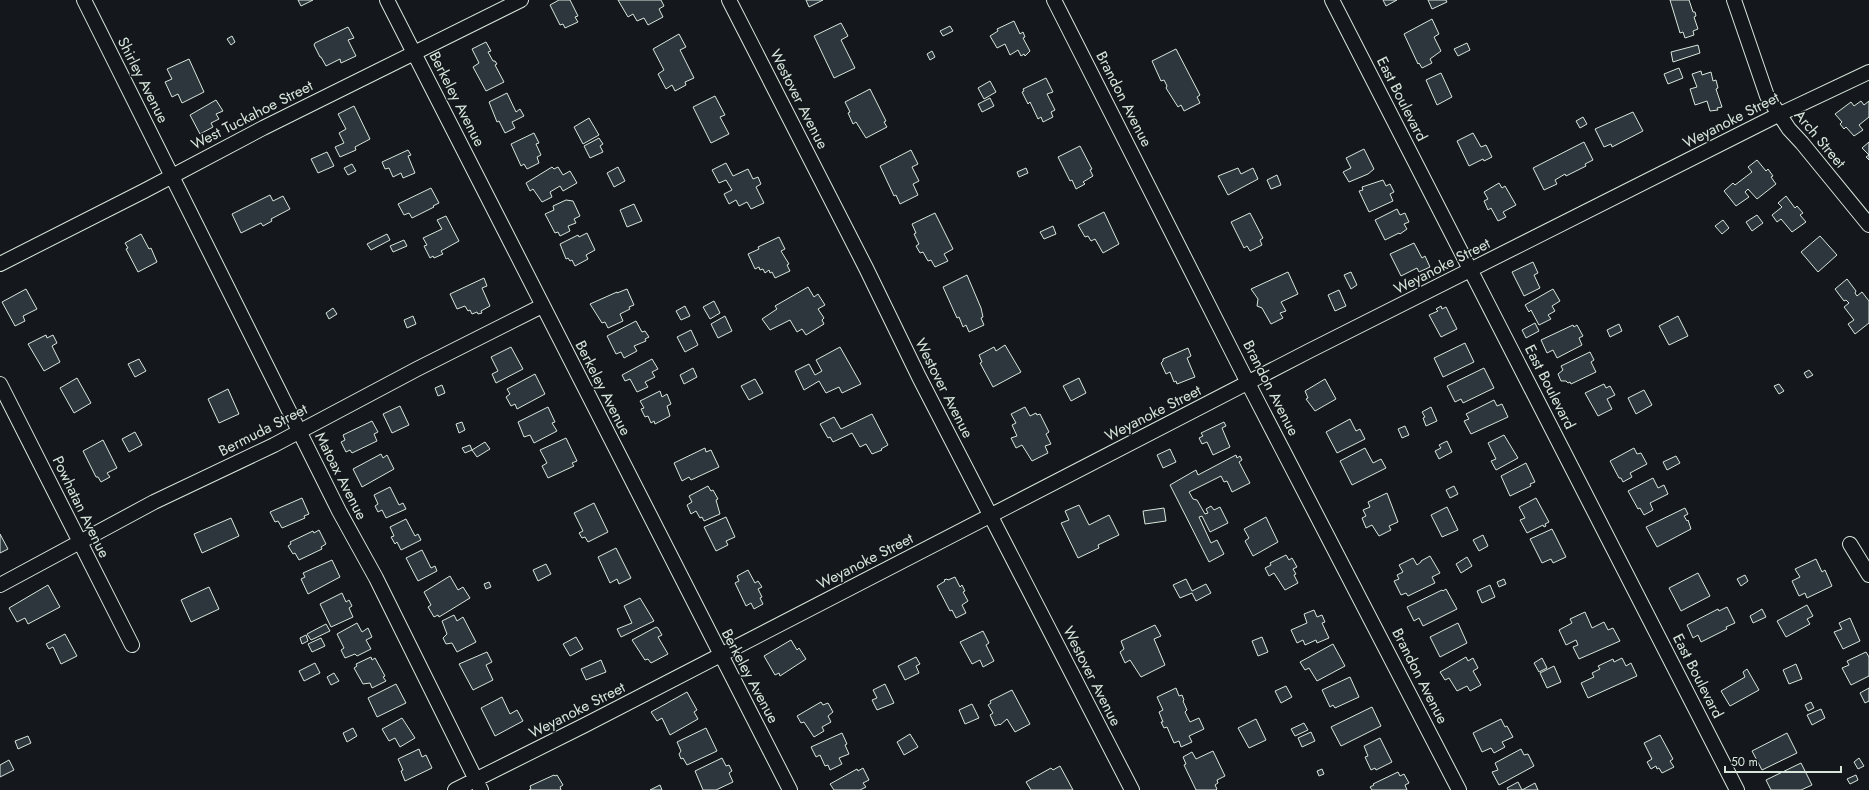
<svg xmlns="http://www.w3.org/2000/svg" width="1869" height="790" font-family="Jost,sans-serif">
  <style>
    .building { fill: #2c363c; stroke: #d8e6dc }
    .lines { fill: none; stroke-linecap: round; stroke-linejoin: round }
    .street-casing { stroke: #d8e6dc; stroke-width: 16 }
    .street { stroke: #14181c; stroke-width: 14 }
    .labels { text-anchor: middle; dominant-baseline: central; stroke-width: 3; stroke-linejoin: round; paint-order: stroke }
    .street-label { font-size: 15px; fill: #d8e6dc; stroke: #14181c }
  </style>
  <rect width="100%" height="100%" fill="#14181c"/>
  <!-- building -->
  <path class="building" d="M298,0H313L301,6Z
    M559,0H570L578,16L575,17L578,22L565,28L563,24L560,25L550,5Z
    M618,0H661L664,6L659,9L663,17L648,25L644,18L637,21L633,14L628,17Z
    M806,0H823L809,7Z
    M1383,0H1397L1386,6Z
    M1428,0H1446L1447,2L1432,9Z
    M1670,0H1689L1693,12H1695L1696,16L1694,17L1698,29L1693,31L1694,35L1685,38L1683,32L1680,33Z
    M1432,19L1439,34L1434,37L1441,51L1430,59L1432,63L1422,68L1419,63L1418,64L1404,34Z
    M1014,21L1020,34L1023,32L1025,37L1023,38L1030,51L1025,56L1024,54L1021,56L1018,50L1010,55L1005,44L997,48L990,36L998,31L997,29Z
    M841,23L848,36L841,40L855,68L834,78L814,36Z
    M950,26L953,31L943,36L940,31Z
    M348,27L354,38L348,40L356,56L341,63L340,59L326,66L321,57H320L314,45L315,43Z
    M679,34L686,47L680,50L694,78L685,82L686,85L675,91L672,85L666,89L658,74L664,70L653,49Z
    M232,36L235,42L231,45L227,39Z
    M486,42L491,51L488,52L493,61H495L497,64L495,65L504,82L486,91L473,67L479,63L472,49Z
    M1467,43L1470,50L1458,56L1454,49Z
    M1698,45L1700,53L1673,62L1671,52Z
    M1176,49L1200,95L1197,97L1200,103L1184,111L1181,105L1178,107L1166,88L1167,86L1164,80L1161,81L1152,61Z
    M932,51L935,57L930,60L927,54Z
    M189,59L204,92L182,103L178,94L172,97L165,82L172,79L167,69Z
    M1679,68L1683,78L1668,84L1664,74Z
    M1701,71L1702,75L1711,72L1713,81L1716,80L1718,88L1716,89L1722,107L1717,108L1718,110L1710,111L1707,101L1695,105L1690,89L1697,87L1692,74Z
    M1441,73L1452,97L1437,105L1426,80Z
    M1046,78L1053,92L1047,94L1055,110L1051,112L1053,117L1043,122L1041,117L1038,119L1030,102L1028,104L1022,92L1024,91L1023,89Z
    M990,81L996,92L984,99L978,88Z
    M870,89L886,121L884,122L887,127L866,138L856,122L853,124L848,113L850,112L845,102Z
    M507,93L516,112L520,109L524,116L512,122L515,128L505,133L499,121L497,122L489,102Z
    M715,96L725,115L720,117L729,134L711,143L693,107Z
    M990,98L994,106L982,112L978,104Z
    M216,100L223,111L216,114L219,119L211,123L213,127L200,134L190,115Z
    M1861,101L1864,105L1869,101V117L1859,125L1863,130L1854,136L1846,127L1844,129L1840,124L1842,122L1835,114L1851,102L1854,106Z
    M354,106L370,139L355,147L356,150L340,157L335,147L344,143L339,133L346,129L338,114Z
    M1633,112L1643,131L1612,147L1611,144L1604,147L1595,129Z
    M1583,117L1587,124L1580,128L1576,121Z
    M589,118L599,135L583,144L574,127Z
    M534,133L539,143L536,144L541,155L537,157L539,163L527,169L524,164L521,166L511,144Z
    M1473,133L1481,147L1486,145L1492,157L1484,161L1483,159L1469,166L1457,141Z
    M599,138L603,144L600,146L603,152L590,158L584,146Z
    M1584,142L1593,160L1585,164L1586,166L1566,176L1565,174L1555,180L1557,184L1544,190L1533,168Z
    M1869,142V160L1866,157L1869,155L1862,148Z
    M1080,146L1092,169L1090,170L1093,176L1083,182L1085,184L1076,189L1072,180L1070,181L1058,157Z
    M1364,149L1374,169L1368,174L1349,182L1343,172L1351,168L1346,158Z
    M408,150L411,155L408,156L415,173L403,178L401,173L393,177L389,168L385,169L382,162Z
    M911,150L918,164L912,167L919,181L913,184L918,195L900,204L896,195L894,196L880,166Z
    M327,152L334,166L318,173L311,159Z
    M1757,160L1766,171L1768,169L1773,176L1771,177L1776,184L1757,199L1748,189L1745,192L1749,197L1736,206L1724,191L1733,183L1735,185L1752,172L1748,167Z
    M726,163L733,176L748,169L753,179L758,177L761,184L756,187L764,203L751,209L747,202L739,206L736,200L729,204L724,194L732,190L726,180L719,183L712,170Z
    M352,164L356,171L348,175L344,168Z
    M552,167L554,169L558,167L563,175L570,171L577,183L563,191L560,186L550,192L552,197L542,202L533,189L530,191L526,183Z
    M618,167L625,181L614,187L607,173Z
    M1026,168L1028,173L1019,177L1017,172Z
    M1238,168L1241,174L1253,168L1258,179L1228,195L1218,176Z
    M1277,175L1281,185L1271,189L1267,180Z
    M1383,180L1386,186L1390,184L1394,192L1390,194L1393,201L1369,212L1359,191L1363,190L1362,187Z
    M1499,183L1502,188L1505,186L1516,205L1503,212L1506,217L1498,221L1491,208L1488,210L1484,201L1488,199L1484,192Z
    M431,188L439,203L433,206L434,207L412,218L409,213L404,215L398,204Z
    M270,195L273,201L283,196L290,209L271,219L272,221L263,226L261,223L241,233L232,214Z
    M1786,196L1795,208L1797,206L1803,213L1800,215L1806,222L1792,232L1781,219L1777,222L1772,215L1782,207L1778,203Z
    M566,200L573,201L580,216L574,219L576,223L568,226L570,231L560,236L558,232L555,233L545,214L554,210L553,206Z
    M634,204L642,221L627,227L620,210Z
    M1397,209L1400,215L1405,213L1409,222L1404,224L1407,229L1400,234L1399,233L1385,240L1375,220Z
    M1104,212L1119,244L1103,253L1095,239L1091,241L1088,236L1085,237L1078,225Z
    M935,213L953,249L944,254L948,261L935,267L931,260L928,261L923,252L920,253L916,246L919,244L914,234L916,233L912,224Z
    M1250,213L1263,238L1260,240L1262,245L1250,251L1247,246L1244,248L1231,222Z
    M1757,215L1763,223L1752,231L1746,222Z
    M446,216L459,241L441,251L443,254L434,258L433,256L430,258L424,246L427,245L423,238L442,229L437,220Z
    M1723,220L1729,228L1722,234L1715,226Z
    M1053,226L1056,234L1044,239L1040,232Z
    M587,233L595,250L586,255L588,259L575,266L572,260L570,261L568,258L566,259L560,244L578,235L579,237Z
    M141,234L149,249L151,248L157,262L138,272L126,249L128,248L125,243Z
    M387,234L390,240L371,250L367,244Z
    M1820,236L1837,255L1818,272L1801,252Z
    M779,237L785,249L781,251L789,264L787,265L790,271L775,278L772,272L770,273L769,270L765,273L763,269L760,270L759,267L755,269L748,254L759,249L758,247Z
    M404,240L407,246L393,252L390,246Z
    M1414,243L1422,258L1425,256L1430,267L1419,272L1417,268L1401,276L1390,254Z
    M1533,262L1538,273L1534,275L1540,288L1524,296L1512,272Z
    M1288,272L1298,294L1281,302L1286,311L1280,313L1283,318L1271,324L1262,308L1257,306L1258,299L1251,289Z
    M1351,272L1357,285L1351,289L1344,275Z
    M967,275L981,308L983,317L981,318L984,325L969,332L966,325L963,327L959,317L957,318L943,287Z
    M484,278L487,286L482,288L490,306L481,311L482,313L478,314L477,312L472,314L470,310L468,311L465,306L457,309L450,294Z
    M1847,279L1856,291L1855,293L1857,296L1862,292L1869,301V323L1855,334L1848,324L1854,320L1844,307L1849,303L1846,300L1844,301L1835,289Z
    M808,287L814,297L818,294L825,305L818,309L824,318L822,320L824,324L806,335L802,329L797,332L790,320L770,330L762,319L777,309L775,306Z
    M26,289L37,309L23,316L25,321L15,326L2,302Z
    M627,289L634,305L629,307L630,309L620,314L623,321L608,328L605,322L602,323L590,304L617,292V293Z
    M1553,289L1560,301L1552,306L1555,311L1548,315L1551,319L1539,325L1531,310L1529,312L1525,305Z
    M1339,290L1346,306L1335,311L1328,295Z
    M714,301L720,313L710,319L703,307Z
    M685,306L690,316L681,320L676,311Z
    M1441,306L1442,309L1446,307L1457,329L1441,337L1429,315L1438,311L1436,309Z
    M333,308L337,314L329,319L326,313Z
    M413,316L416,324L407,328L404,320Z
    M725,316L732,331L718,338L711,324Z
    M1678,316L1688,336L1669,345L1659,326Z
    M636,321L642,332L645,331L649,337L645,339L646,341L634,346L637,351L624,358L621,352L616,354L607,336Z
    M1535,323L1539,331L1526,338L1522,330Z
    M1619,324L1622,331L1610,337L1607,330Z
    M1573,325L1574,327L1577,325L1583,336L1579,338L1582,345L1557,358L1553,350L1547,353L1541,340Z
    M691,330L698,345L685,352L677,337Z
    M46,335L47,338L53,335L57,343L52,346L60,362L44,371L28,344Z
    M1465,343L1474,362L1443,377L1434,358Z
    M1005,345L1021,372L993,387L980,363L982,362L979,355L994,347L996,351Z
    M511,347L523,369L496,383L492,374L498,371L491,357Z
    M840,347L861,384L842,393L839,387L826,393L819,381L804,390L795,371L809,364L815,375L822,371L816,360Z
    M1188,348L1191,356L1187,358L1195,377L1177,384L1176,381L1174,382L1170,372L1166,374L1161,363L1163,361V359Z
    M1590,352L1594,360L1591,362L1596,372L1571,384L1570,382L1568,383L1566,381H1561L1558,374L1563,370L1561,366Z
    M139,359L146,371L135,377L128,364Z
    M652,359L658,369L652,372L655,377L645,382L648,387L637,392L630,379L625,381L622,375Z
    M693,368L697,377L684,384L680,375Z
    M1484,368L1494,388L1463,403L1461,399L1455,402L1447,386Z
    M1809,370L1813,375L1807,378L1804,373Z
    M535,374L545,394L517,409L515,404L511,406L506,397L510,394L507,389Z
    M77,378L91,403L74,413L60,388Z
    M1079,378L1086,393L1071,401L1063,386Z
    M755,379L763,393L749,400L741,386Z
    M1325,379L1336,399L1315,411L1306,399L1308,398L1305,391Z
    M1604,384L1606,388L1610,386L1615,395L1607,399L1612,409L1598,416L1585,393Z
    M1779,384L1784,391L1779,394L1774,386Z
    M442,385L445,393L438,396L435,388Z
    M228,389L239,414L219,423L208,399Z
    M1644,390L1652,405L1636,414L1628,398Z
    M660,391L662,397L667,394L671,404L667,406L670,416L655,424L654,421L651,423L648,416L645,417L641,409L644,408L640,401Z
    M1494,400L1497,406L1502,404L1508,417L1471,434L1464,421L1469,419L1466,414Z
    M400,406L409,425L392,433L383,414Z
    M548,407L555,422L552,423L557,431L534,443L530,435L524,437L518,422Z
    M1025,407L1030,416L1036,413L1037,415L1040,414L1049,432L1046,434L1051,444L1045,446L1048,453L1032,461L1022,445L1016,448L1011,438L1017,436L1012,425L1016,423L1011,414Z
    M1431,407L1437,421L1426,426L1423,418L1425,417L1422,412Z
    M872,414L888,445L881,449L882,450L872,454L866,444L860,447L852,433L833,442L830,437L828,438L820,424L834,417L841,429Z
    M1350,419L1356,431L1360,429L1365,439L1337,453L1326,432Z
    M372,421L378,432L374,434L377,441L352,453L350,450L346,452L341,442L345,440L343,435Z
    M462,422L465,430L459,433L456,424Z
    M1224,422L1226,426L1222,428L1230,447L1213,455L1207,442L1202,444L1199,438L1203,436L1201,433Z
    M1405,426L1409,435L1402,438L1398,429Z
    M135,432L142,445L129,452L122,439Z
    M1504,435L1518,458L1496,470L1491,461L1496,459L1488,443Z
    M566,438L577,461L572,463L574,466L548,478L542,466L547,463L540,450Z
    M103,440L117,468L107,473L110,477L101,482L98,477H96L83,451Z
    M1447,441L1452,452L1439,459L1435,451L1441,448L1439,445Z
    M485,442L490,449L477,457L472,450Z
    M470,445L472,450L465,453L462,448Z
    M705,448L706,452L711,450L719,467L691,480L689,477L682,481L674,463Z
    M1365,448L1373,463L1381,459L1386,468L1352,485L1340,461Z
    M1634,448L1637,454L1641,453L1647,464L1630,473L1632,477L1623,482L1621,478H1619L1610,461Z
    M1170,449L1176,462L1163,468L1157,455Z
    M381,454L383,458L387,455L394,469L362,487L353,469Z
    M1236,455L1237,458L1240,456L1242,460L1239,462L1250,483L1232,492L1227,481L1224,482L1221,476L1189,492L1193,499L1197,500L1205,514L1208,513L1206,509L1211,506L1214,510L1220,507L1228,523L1210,532L1202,516L1199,517L1211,543L1217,540L1224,554L1209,562L1170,485L1196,470L1198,475Z
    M1676,456L1680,463L1667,470L1663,462Z
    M1526,463L1535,482L1530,484L1531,486L1510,496L1501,476Z
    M1653,478L1658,488L1664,485L1668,494L1650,503L1653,510L1644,515L1640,508L1638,509L1628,491Z
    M708,486L711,491L713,490L718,499L716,500L720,514L704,521L702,517L700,518L696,511L691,514L687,505L692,502L689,496Z
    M1454,486L1458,494L1450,498L1446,490Z
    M390,487L399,505L403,503L406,509L386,518L382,510L378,512L375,506L378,504L374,495Z
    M1387,493L1398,522L1389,526L1391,530L1379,536L1372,525L1366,528L1362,518L1366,516L1363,510L1370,507L1368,502Z
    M302,498L309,514L304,516L305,518L282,528L278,521L275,522L270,512Z
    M1536,498L1549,522L1545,524L1546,526L1544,527L1543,525L1527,533L1520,520L1525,518L1519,507Z
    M594,503L608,532L588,542L585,537L582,538L579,533L583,531L574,513Z
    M1079,505L1089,525L1109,515L1119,535L1098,545L1099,548L1078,558L1061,523L1069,520L1065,511Z
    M1447,507L1458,530L1442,537L1431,515Z
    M1164,508L1166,521L1145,524L1143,511Z
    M1685,508L1688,514L1684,516L1687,521L1688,520L1691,529L1657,547L1646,527Z
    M726,517L735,537L726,541L728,545L716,551L704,527Z
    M1266,517L1278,542L1253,556L1245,541L1249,538L1244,529Z
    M231,518L239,536L202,553L194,534Z
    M406,519L415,536L418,534L421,540L401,550L397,542L395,544L391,537L394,536L390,527Z
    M1552,529L1566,557L1553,563L1551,559L1542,563L1530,539Z
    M319,530L326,544L321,547L322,549L299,560L295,553L293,554L288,546L291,544L290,542L313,531L314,533Z
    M0,534L8,549L0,553Z
    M1483,535L1488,546L1479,551L1473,540Z
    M616,548L631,578L619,584L617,579L610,583L598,557Z
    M422,550L431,568L435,566L437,571L418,581L406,558Z
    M1286,555L1289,560L1292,558L1297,567L1293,569L1296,574L1294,575L1298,583L1285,590L1274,573L1269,576L1265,568L1271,565L1270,563Z
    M1430,556L1440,573L1432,577L1435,583L1408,596L1406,593L1401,595L1394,581L1399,579L1397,575L1403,572L1399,565L1413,558L1417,565L1421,562V561Z
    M1467,557L1472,566L1461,573L1456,564Z
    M1816,559L1822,572L1825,570L1832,586L1807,598L1805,593L1799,596L1792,581L1800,577L1795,569Z
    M332,560L340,577L308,594L301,579L305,577L303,573Z
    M546,564L551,574L538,581L533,570Z
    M748,570L755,583L758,581L762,587L758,589L762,597L760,598L763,604L754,609L751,603L746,606L735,583L739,581L737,576Z
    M1698,573L1710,596L1681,611L1669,588Z
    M1745,575L1748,581L1741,586L1737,579Z
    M450,576L458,590L463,587L470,598L439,617L438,615L434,617L428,607L431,605L424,592Z
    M955,577L960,587L962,585L965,591L963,592L968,601L962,605L966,613L956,618L952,610L950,611L937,586L945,581L944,580L947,579L948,580Z
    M1186,579L1192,591L1206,584L1211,593L1196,601L1192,593L1180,598L1173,585Z
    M1504,579L1506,584L1499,587L1497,582Z
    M489,582L491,587L486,589L484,584Z
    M48,585L60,607L28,624L25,618L17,622L9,608Z
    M1490,585L1495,597L1482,603L1477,591Z
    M209,587L219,609L191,622L181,600Z
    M1446,589L1457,609L1423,626L1419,618L1414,621L1407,607L1442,590L1443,591Z
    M342,593L346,602L349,600L352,606L349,608L353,617L331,627L320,604Z
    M640,598L654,621L621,637L617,629L632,623L624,606Z
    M1807,605L1813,616L1807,619L1810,624L1786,637L1777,621Z
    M1727,607L1735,623L1726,627L1727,629L1701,642L1698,635L1693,638L1687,625L1718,609L1719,611Z
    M1762,609L1766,617L1753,623L1750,616Z
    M1314,610L1317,617L1322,615L1325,622L1322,623L1329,638L1317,643L1316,640L1305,645L1303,640L1297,643L1291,630L1307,623L1304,614Z
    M1585,612L1592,628L1604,622L1608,630L1613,628L1620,641L1579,659L1573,647L1578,645L1576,640L1566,645L1559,630L1572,623L1570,619Z
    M454,615L457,621L463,617L476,642L457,652L452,643L446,644L443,638L447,634L442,621Z
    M1850,618L1860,641L1843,649L1834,632L1842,629L1839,623Z
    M357,623L362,632L368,628L372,637L366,640L371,649L357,656L355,654L345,658L341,650L344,648L337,634Z
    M1458,623L1467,643L1440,657L1430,637Z
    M326,624L330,631L311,640L307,634Z
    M1155,625L1161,636L1154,639L1165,665L1141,677L1130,660L1125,663L1120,652L1124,649L1121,641Z
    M656,627L658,628L662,635L658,637L668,654L651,663L648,659L645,660L632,640Z
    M983,631L989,643L986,645L994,661L983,667L980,660L972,664L960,642Z
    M65,634L77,656L61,664L53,647L49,649L46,644Z
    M306,635L308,641L302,644L300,638Z
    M576,637L583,649L570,656L563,644Z
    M1262,637L1268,652L1258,656L1252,641Z
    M321,638L325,646L312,652L308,644Z
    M791,640L797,650L799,648L806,659L780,676L779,673L775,675L764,656Z
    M1333,644L1345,666L1317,681L1309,668L1305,670L1300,662Z
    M487,652L492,662L486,665L493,680L473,690L459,664Z
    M1866,652L1869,657V676L1851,685L1842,668L1849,665L1847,661Z
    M371,657L372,660L375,658L385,676L383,677L386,681L372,688L370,683L363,684L354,668L357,666L356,664Z
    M916,657L920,664L916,666L919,673L905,680L898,666Z
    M1466,657L1468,661L1473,658L1478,668L1473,671L1481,685L1470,691L1467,686L1457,691L1449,678L1445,680L1440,672Z
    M1542,658L1547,668L1539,672L1534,663Z
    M1622,658L1626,666L1631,663L1637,676L1588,698L1581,683L1594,677L1592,673L1600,669L1598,666L1613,659L1614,662Z
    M601,660L606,672L586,680L581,669Z
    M315,663L320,673L304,681L299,671Z
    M1796,664L1802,679L1789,684L1783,670Z
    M1554,666L1561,682L1547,688L1540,673Z
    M1747,669L1759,690L1730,706L1721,691L1745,677L1743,672Z
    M334,673L339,681L331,685L327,677Z
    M1350,677L1359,697L1335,708L1333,705L1330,707L1322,690Z
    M396,684L406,703L377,717L368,698Z
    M885,684L894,703L877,710L872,700L877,698L873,690Z
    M1286,686L1292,697L1281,703L1275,691Z
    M1176,688L1179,696L1182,695L1184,700L1183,701L1187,710L1185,712L1190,722L1199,718L1204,729L1189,736L1192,742L1181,747L1179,741L1174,743L1167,727L1164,728L1161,722H1163L1159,712L1163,710L1157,697Z
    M1869,688V701L1865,703L1860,693Z
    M1012,690L1030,724L1015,732L1007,719L1000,725L999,724L995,726L990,715L993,713L988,705L991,703L990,701Z
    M687,692L697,710L694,712L698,719L670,735L662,718L657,721L651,712Z
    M502,697L510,714L517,710L523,721L495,736L481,708Z
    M821,702L823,705L828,703L833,712L828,716L831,722L822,727L824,731L814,737L804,722L801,723L797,716Z
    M1811,702L1814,708L1808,711L1805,705Z
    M972,704L979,718L965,724L959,710Z
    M1372,707L1381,726L1341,746L1331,727Z
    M1821,709L1825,718L1812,725L1807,715Z
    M402,718L415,738L400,747L395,738L389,741L382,729Z
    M1256,719L1266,740L1249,748L1238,728Z
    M1501,719L1505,727L1507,726L1513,737L1502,742L1505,747L1494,753L1491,748L1482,752L1473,733Z
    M1304,723L1308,730L1295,736L1291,729Z
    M353,728L357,736L347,742L343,733Z
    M706,728L717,751L687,765L683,758L681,759L679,754L681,751L677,742Z
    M1311,732L1315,741L1302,747L1298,738Z
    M842,733L847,744L845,745L849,754L839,758L842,764L830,770L828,765L825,766L820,755L816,757L811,747Z
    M1787,733L1797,753L1762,770L1752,751Z
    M910,734L918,747L904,755L897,742Z
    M1660,735L1673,759L1670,761L1674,767L1662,773L1659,768L1657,769L1656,766L1651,769L1647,762L1652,759L1644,743Z
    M28,736L31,743L18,749L15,741Z
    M1380,738L1392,762L1376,770L1375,768L1371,770L1365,757L1368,756L1364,746Z
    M419,749L422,757L426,755L432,768L405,781L401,771L403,770L398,759Z
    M1521,749L1524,755L1528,754L1534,766L1499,785L1492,772L1498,770L1495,763Z
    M1213,751L1225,776L1217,780L1218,783L1215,785L1217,789L1216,790H1196L1184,765L1186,764L1183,757L1192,752L1196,759Z
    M722,758L726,766L729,765L732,771L729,773L733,782L716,790H703L695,771Z
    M1859,758L1864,766L1858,769L1854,762Z
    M9,760L14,770L0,777V765Z
    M1801,763L1812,785L1801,790H1771L1766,780Z
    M1060,766L1073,790H1031L1026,782L1051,768L1053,770Z
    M863,768L869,780L863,783L866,787L860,790H834L830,784L857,769L858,771Z
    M1322,769L1324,774L1319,776L1317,771Z
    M1398,772L1400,776L1404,774L1409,783L1405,785L1407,790H1372L1370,787L1374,785L1373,784Z
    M554,775L555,776L557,775L563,785L560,787L561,790H529L531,789L530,786Z
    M1856,775L1858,780L1850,784L1847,779Z
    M1518,782L1522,790L1535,783L1538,790H1508L1507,788Z
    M660,785L662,790H650Z"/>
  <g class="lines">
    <defs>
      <path id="street" d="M84,0L339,511L376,578L481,790
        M387,0L790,790
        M729,0L866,268L919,377L1132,790
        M1054,0L1248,383L1459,790
        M1332,0L1737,790
        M1734,0L1767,96L1789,129L1802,143L1869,225
        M0,264L144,191L263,128L521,0
        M0,384L132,645
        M1850,544L1869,575
        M0,585L154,502L274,445L417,369L542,306
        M455,790L585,725L1309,351L1778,115L1869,72"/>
    </defs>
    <!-- street casing -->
    <use href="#street" class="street-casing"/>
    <!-- street -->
    <use href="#street" class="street"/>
  </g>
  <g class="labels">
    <!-- street labels -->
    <g class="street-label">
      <text transform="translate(143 80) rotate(63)">Shirley Avenue</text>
      <text transform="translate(457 99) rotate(63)">Berkeley Avenue</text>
      <text transform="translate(799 99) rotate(63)">Westover Avenue</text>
      <text transform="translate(1124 99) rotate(63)">Brandon Avenue</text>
      <text transform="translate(1402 99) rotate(63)">East Boulevard</text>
      <text transform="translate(252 115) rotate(-27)">West Tuckahoe Street</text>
      <text transform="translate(1731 120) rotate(-27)">Weyanoke Street</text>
      <text transform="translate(1820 139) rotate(50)">Arch Street</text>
      <text transform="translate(1442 266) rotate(-27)">Weyanoke Street</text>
      <text transform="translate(1550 387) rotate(63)">East Boulevard</text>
      <text transform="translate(603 388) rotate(63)">Berkeley Avenue</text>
      <text transform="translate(944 388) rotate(63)">Westover Avenue</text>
      <text transform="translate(1271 388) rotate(63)">Brandon Avenue</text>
      <text transform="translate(1153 413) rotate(-27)">Weyanoke Street</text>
      <text transform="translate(263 430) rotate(-27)">Bermuda Street</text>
      <text transform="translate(341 476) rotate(63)">Matoax Avenue</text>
      <text transform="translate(81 507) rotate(64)">Powhatan Avenue</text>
      <text transform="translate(865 561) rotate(-27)">Weyanoke Street</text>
      <text transform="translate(750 676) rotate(62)">Berkeley Avenue</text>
      <text transform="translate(1092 676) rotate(63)">Westover Avenue</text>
      <text transform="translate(1420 676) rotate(63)">Brandon Avenue</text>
      <text transform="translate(1698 676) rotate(63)">East Boulevard</text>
      <text transform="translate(577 710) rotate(-27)">Weyanoke Street</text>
    </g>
  </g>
  <!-- scale -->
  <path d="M1725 766v6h116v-6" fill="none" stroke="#d8e6dc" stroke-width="2"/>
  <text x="1731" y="766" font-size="12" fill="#d8e6dc" stroke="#14181c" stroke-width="3" paint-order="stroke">50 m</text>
</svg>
